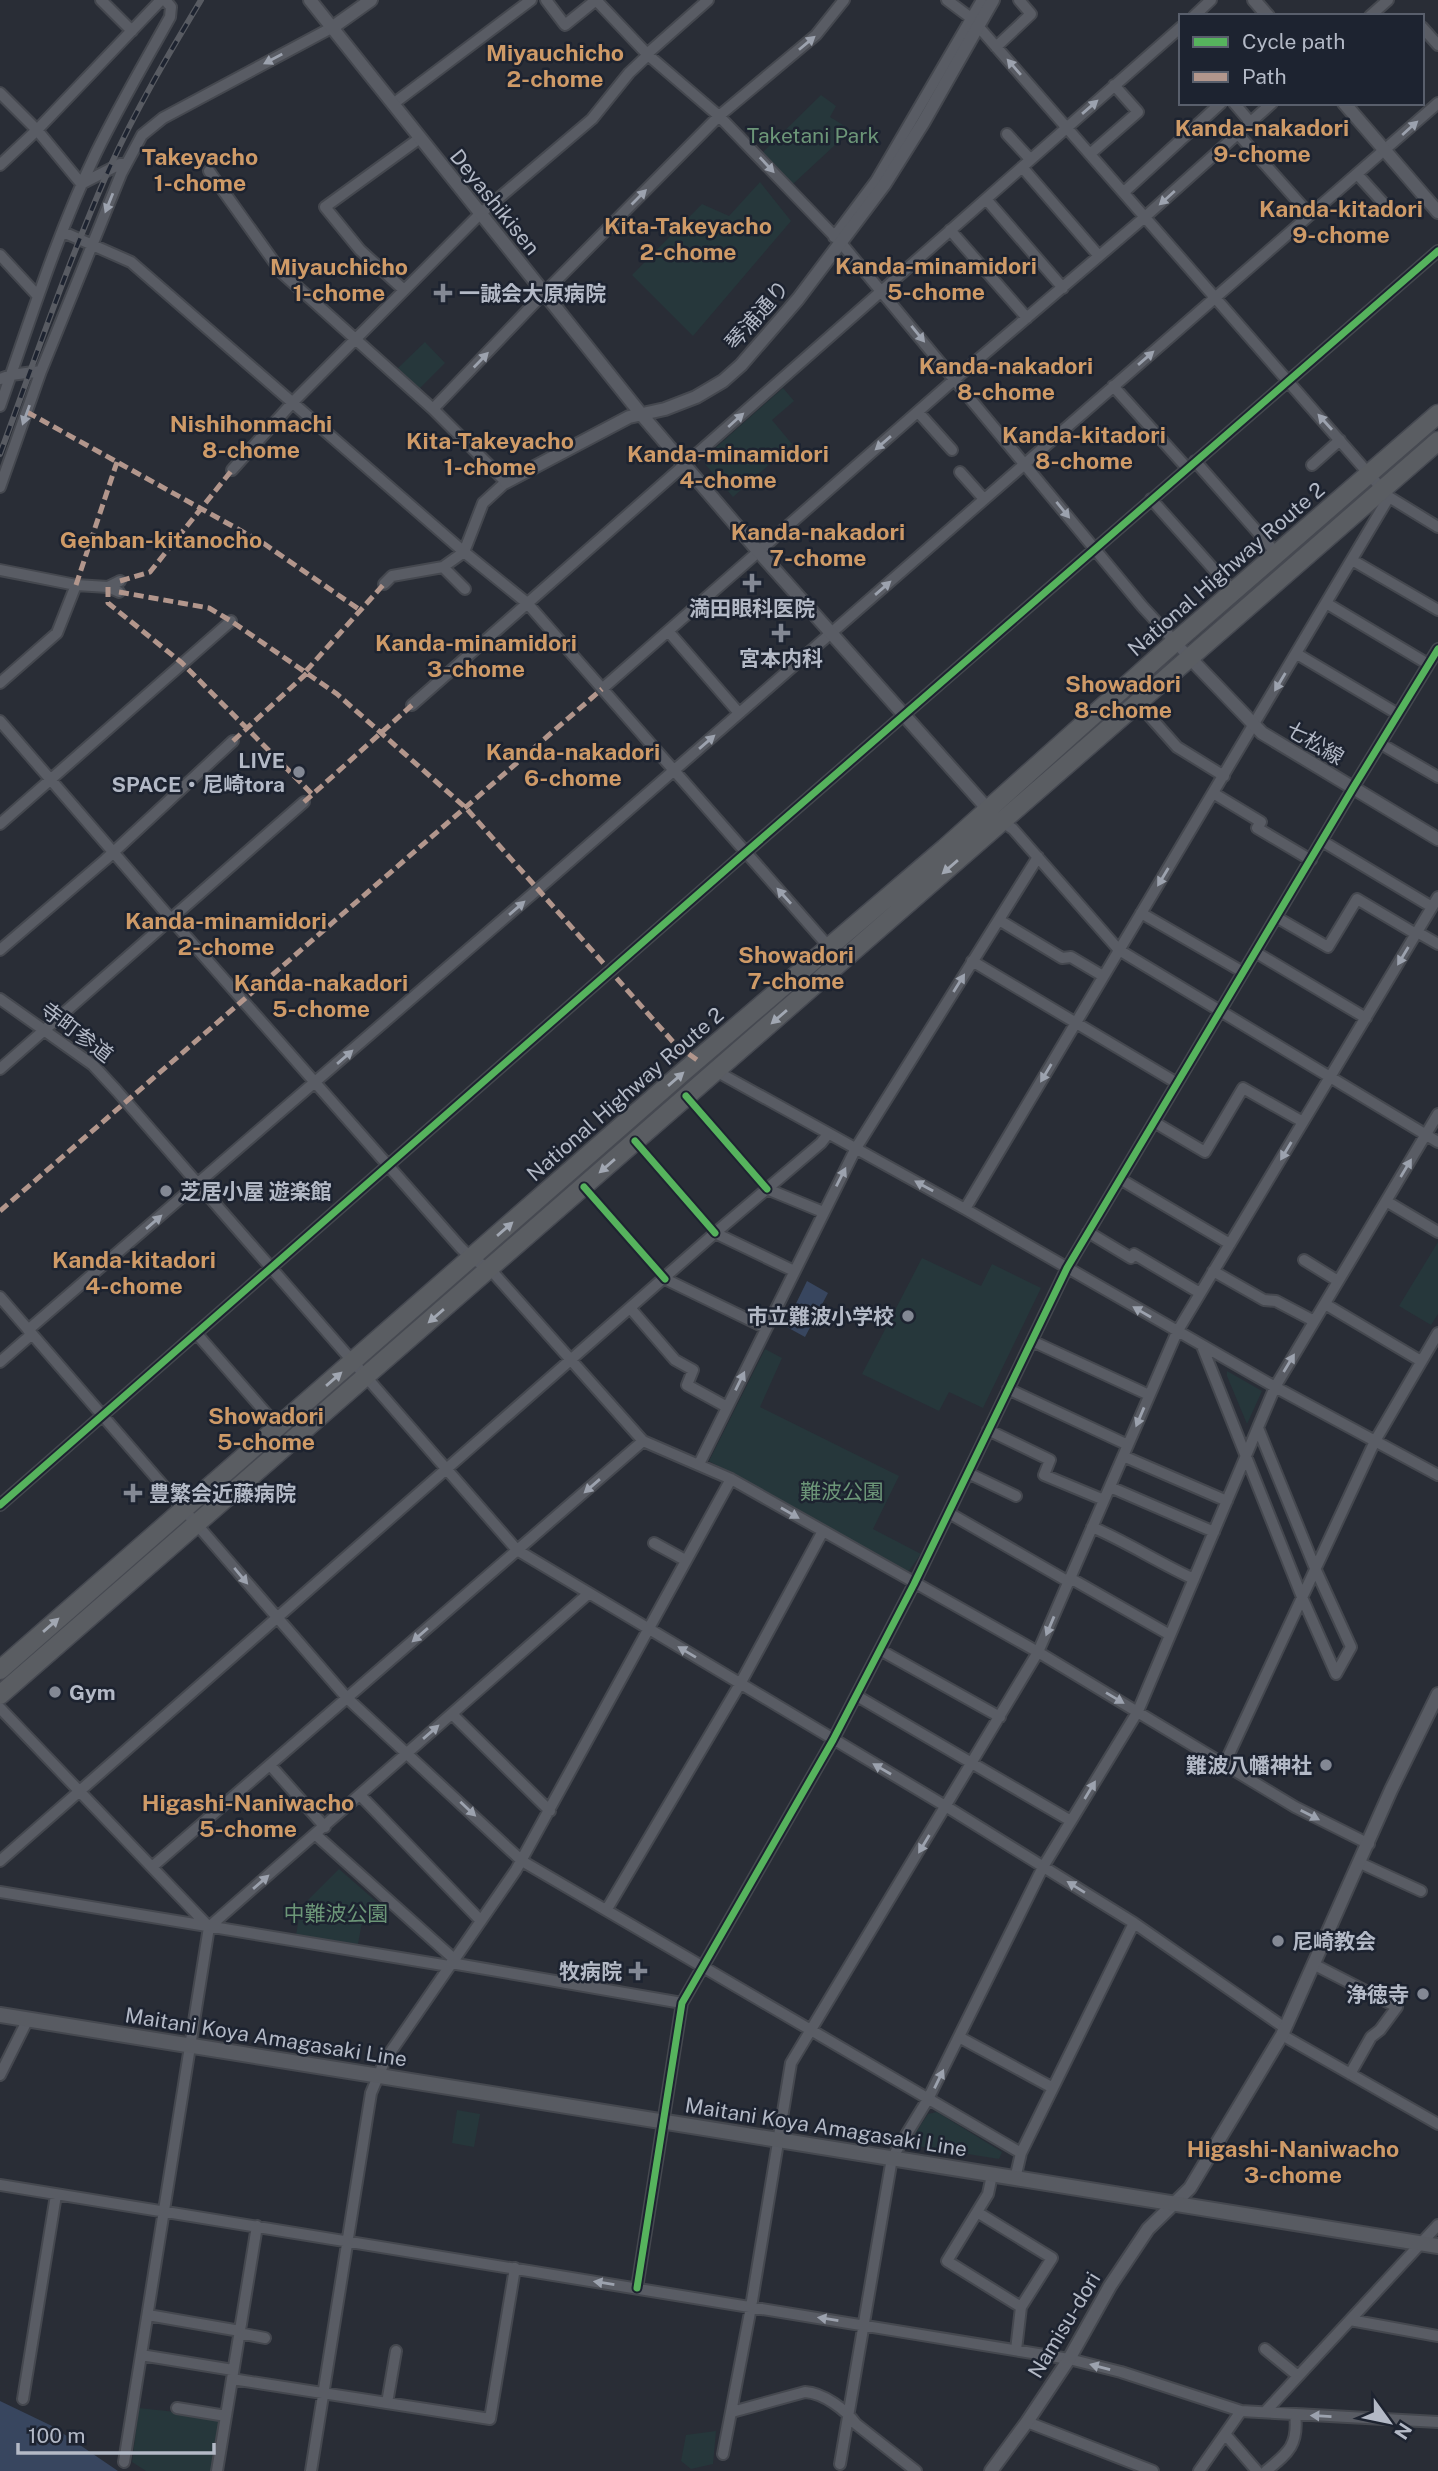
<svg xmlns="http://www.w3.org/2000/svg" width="1438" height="2471" font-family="'Public Sans','Noto Sans JP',sans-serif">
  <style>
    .green { fill: #26373b }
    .water { fill: #38465f }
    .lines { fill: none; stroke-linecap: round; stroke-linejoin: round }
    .minor-casing { stroke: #45484f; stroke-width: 14 }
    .tertiary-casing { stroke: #45484f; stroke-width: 16 }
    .secondary-casing { stroke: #45484f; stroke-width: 18 }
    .trunk-casing { stroke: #464951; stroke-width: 21 }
    .minor { stroke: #595c64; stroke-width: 10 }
    .tertiary { stroke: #595c64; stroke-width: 12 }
    .secondary { stroke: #585b62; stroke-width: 14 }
    .trunk { stroke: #5a5d62; stroke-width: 18 }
    .rail-casing { stroke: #585b62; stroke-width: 6 }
    .rail { stroke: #1d2330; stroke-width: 3.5; stroke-dasharray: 10; stroke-linecap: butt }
    .quiet { stroke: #b2968c; stroke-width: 5; stroke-dasharray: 10 5; stroke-linecap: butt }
    .cycleway-casing { stroke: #1d2330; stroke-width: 11 }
    .cycleway { stroke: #56b35d; stroke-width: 7 }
    .oneway { fill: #9ca2ae }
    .oneway2 { fill: #a1a7b2 }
    .poi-dot { fill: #838894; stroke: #1d2330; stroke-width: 2.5 }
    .labels { text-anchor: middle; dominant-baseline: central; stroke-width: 5; stroke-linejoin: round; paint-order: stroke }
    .park-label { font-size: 21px; fill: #6c9678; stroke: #1d2330 }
    .street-label { font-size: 21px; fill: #b3b9c6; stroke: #1d2330 }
    .poi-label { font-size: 21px; font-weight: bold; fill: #b3b9c6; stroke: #1d2330; text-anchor: start }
    .neighbourhood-label { font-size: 23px; font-weight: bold; fill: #ce9a67; stroke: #1d2330 }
  </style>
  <rect width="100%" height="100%" fill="#292d36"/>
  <!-- green -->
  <path class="green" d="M821,95L836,106L830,117L848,128L834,146L793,184L762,153Z
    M760,182L791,221L693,336L632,275L702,204L729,216Z
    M425,342L445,363L419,389L398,368Z
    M783,388L794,401L772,420L792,444L733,497L705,464V457Z
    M1438,1242V1314L1431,1325L1399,1306Z
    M922,1258L981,1286L992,1264L1041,1288L983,1408L949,1392L939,1411L862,1374Z
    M765,1349L782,1358L760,1407L899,1476L873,1529L921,1554L908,1572L709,1461Z
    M1227,1371L1262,1391L1247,1424L1227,1376Z
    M339,1869L378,1903L362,1922L358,1944L296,1935L301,1907Z
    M457,2110L480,2114L474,2147L452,2143Z
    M937,2112L1002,2152L999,2159L911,2145L910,2141L928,2114Z
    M139,2408L221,2417L213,2471H146L132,2462Z
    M716,2431L713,2464L691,2469L681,2461L686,2435Z"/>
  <!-- water -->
  <path class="water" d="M807,1281L828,1293L805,1337L785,1326Z
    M0,2401L52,2426L118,2471H0Z"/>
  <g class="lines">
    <defs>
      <path id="minor" d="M101,0L132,31
        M546,0L565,25L596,0
        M596,0L648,55L719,116L841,243L1142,606L1189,657
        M947,0L971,18L1389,497L1438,527
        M1194,16L1211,0
        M1370,16L1388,0
        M1422,27L1438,45
        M996,47L1031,14L1019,0
        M647,54L708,0
        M0,93L37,130L79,181L83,183L120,164H126
        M1234,103L1251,123
        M393,104L531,0
        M1007,134L1030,159
        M1238,134L1310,215
        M1090,154L1138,112L1114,85
        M0,165L37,130L161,0
        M1022,167L1099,256
        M209,171L282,273L433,409L506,482L483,503L464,552
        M1357,174L1386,206
        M1124,192L1221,103
        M986,199L1063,288
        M950,230L1027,318
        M63,232L131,262L464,552L527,603L829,947
        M834,237L876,181L982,0
        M0,255L37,295
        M404,290L360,250L325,207L420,138
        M0,379L11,375L41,371
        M1113,386L1187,468
        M0,406C30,321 57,234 96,153C119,106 145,62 170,17L171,7L165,0
        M433,409L544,293L719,116L816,35L844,0
        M918,412L952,450
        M1195,461L1277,554
        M1312,465L1340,440
        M232,470L293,402L480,214L592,119L629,73L648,55
        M960,472L984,499
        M0,487L41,371L121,174L142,135L163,118L333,27
        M1151,499L1234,592
        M1352,560L1438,610
        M443,567L465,589
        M0,570L76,585L108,587L119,592
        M384,584L392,576L443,567L464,552
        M108,587L120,581
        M1326,603L1428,664
        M668,631L739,713
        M1297,654L1398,714
        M0,683L57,633L76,585
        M602,689L955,379L1146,216L1272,103
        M1137,702L1177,747L1224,776
        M412,705L1181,27
        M0,721L171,919L460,1247L471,1258L490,1269L643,1441L731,1479L1038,1652L1295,1807L1369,1844
        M1381,744L1438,777
        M1213,793L1261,822L1257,828L1311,860
        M1001,821L1013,829L1119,950L1438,1142
        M0,824L231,621
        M1322,841L1432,907
        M1141,913L1243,972
        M1276,917L1328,947L1357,899L1416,934
        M999,920L1062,958L1071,957L1103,976
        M1417,932L1438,944
        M0,950L105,860L233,741
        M1255,952L1366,1018
        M972,961L1177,1083
        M0,999L93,1065L117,1091L517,1550L947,1807L1134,1923L1285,2028
        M0,1069L304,802
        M714,1070L965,1209L1275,1387L1438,1475
        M1154,1122L1205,1152L1243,1088L1303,1122
        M1120,1179L1230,1244
        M767,1189L823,1212
        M1386,1201L1438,1232
        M965,1209L1389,497
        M1088,1232L1131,1258L1134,1254L1200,1293
        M715,1233L794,1271
        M1304,1260L1338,1281
        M1213,1271L1264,1300L1276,1301L1314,1321
        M665,1279L766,1328
        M0,1297L347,1698L522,1861L1021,2153
        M1325,1304L1421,1361
        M631,1309L675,1360L693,1370L687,1385L727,1407
        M28,1330L537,890L1438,103
        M196,1333L279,1428
        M1032,1341L1149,1395
        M1202,1346L1302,1597L1336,1674L1351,1647L1315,1568L1258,1428
        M0,1362L32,1334
        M1008,1389L1128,1445
        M988,1430L1050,1460L1044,1475L1104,1500
        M1123,1456L1227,1501
        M699,1464L856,1148L1038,857
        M968,1473L1016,1496
        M1110,1487L1214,1532
        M0,1505L745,853L1438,251
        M949,1513L1069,1582
        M1092,1527C1127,1542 1159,1563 1194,1579
        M654,1543L685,1560
        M1070,1578L1170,1635
        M880,1650L1000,1717
        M857,1696L1071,1821
        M0,1708L209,1927L124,2462
        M452,1714L550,1811
        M270,1765L325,1827
        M1224,1765L1375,1441L1438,1333
        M360,1795L481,1921
        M316,1835L454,1959
        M0,1861L715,1233L821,1143L828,1134
        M1360,1863L1421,1891
        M152,1867L643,1441
        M0,1892L449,1966
        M607,1909L740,1684L823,1531
        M209,1927L588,1594
        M451,1963L682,2003
        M1313,1964L1397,2007L1380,2030L1371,2037L1350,2074
        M1282,2035L1438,2124
        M959,2037L1053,2088
        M0,2075L28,2019
        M992,2175L988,2194L947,2261L1021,2307L1016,2350
        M1015,2179L1021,2153L1134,1923
        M0,2185L1069,2359L1121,2372L1241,2411L1438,2422
        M977,2212L1052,2258L1021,2307
        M637,2288L682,2003L833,1740L914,1584L1067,1268L1353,788L1438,649
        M148,2315L240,2331
        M1350,2320L1438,2336
        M239,2333L265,2338
        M1265,2349L1298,2376
        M141,2355L233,2370
        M232,2379L490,2419L515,2268
        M23,2399L56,2195
        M387,2403L396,2351
        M177,2408L226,2416
        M732,2412L805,2392C824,2393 846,2410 856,2424L916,2471
        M1265,2412L1438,2225
        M1027,2422L1153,2471
        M1225,2434L1257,2471
        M723,2454L751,2307L791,2063L1038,1652L1177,1332L1438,897
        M840,2464L892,2158L928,2099L1043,1867L1138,1711L1275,1387L1438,1114
        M217,2471L257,2226
        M311,2471L371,2093L385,2060L516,1870L731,1479
        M1199,2471L1241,2411
        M1266,2471C1288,2453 1299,2445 1295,2414"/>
      <path id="tertiary" d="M310,0L641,414L759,552L993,815
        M1254,0L1268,16
        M333,27L371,0
        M1344,103L1438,212
        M506,482L629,417L665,409L696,397L723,381L741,365L798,299L884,185L923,123L993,0
        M1189,657L1262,733L1438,839
        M991,2471L1027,2422L1069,2359L1110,2286L1148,2229L1190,2188L1282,2035L1391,1790L1438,1694"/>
      <path id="secondary" d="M0,2015L1438,2246"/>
      <path id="trunk" d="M0,1670L682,1073L945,848L1174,643L1438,414
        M0,1695L1438,441"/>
    </defs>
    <!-- minor casing -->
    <use href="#minor" class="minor-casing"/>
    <!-- tertiary casing -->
    <use href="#tertiary" class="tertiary-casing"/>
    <!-- secondary casing -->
    <use href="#secondary" class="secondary-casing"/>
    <!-- trunk casing -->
    <use href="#trunk" class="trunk-casing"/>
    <!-- minor -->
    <use href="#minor" class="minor"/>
    <!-- tertiary -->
    <use href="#tertiary" class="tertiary"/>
    <!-- secondary -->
    <use href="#secondary" class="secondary"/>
    <!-- trunk -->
    <use href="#trunk" class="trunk"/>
    <defs>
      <path id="rail" d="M0,454C35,359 68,262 109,169C135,111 168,55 201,0"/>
    </defs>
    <!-- rail casing -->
    <use href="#rail" class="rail-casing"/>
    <!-- rail -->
    <use href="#rail" class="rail"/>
    <!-- quiet -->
    <path class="quiet" d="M27,412L263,543L360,610
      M120,581L150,572L232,470
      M76,585L117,462
      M108,587V603L182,663L313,795
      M119,592L209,608L231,621L337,694L466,808L674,1043L697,1060
      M306,671L384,584
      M233,741L307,673
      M304,802L412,705
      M0,1211L602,689"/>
    <defs>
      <path id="cycleway" d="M686,1096L767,1189
        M635,1141L715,1233
        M584,1187L665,1279
        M0,1505L745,853L1438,251
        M637,2288L682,2003L833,1740L914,1584L1067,1268L1353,788L1438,649"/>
    </defs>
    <!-- cycleway casing -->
    <use href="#cycleway" class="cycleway-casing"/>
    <!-- cycleway -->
    <use href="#cycleway" class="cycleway"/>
  </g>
  <!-- one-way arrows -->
  <defs><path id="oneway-solid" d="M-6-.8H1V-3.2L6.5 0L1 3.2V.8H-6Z" transform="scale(1.75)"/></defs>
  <g class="oneway">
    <use href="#oneway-solid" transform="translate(807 43) rotate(-40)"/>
    <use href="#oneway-solid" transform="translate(273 59) rotate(152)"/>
    <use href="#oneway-solid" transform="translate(1014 67) rotate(-131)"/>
    <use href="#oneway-solid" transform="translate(1090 107) rotate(-41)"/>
    <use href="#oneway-solid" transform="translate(1410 128) rotate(-42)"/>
    <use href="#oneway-solid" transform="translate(767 165) rotate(47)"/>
    <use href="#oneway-solid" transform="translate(639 197) rotate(-45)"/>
    <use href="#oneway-solid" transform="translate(1167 198) rotate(138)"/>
    <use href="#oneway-solid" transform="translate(109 203) rotate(112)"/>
    <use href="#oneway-solid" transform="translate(918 334) rotate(51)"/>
    <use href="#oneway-solid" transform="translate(1146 358) rotate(-41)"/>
    <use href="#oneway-solid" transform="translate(481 360) rotate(-46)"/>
    <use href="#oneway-solid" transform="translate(26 415) rotate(110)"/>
    <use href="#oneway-solid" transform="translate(736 420) rotate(-42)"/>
    <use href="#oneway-solid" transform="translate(1325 422) rotate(-132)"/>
    <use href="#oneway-solid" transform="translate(883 443) rotate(139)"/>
    <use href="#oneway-solid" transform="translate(1063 510) rotate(51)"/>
    <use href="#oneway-solid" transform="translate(883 588) rotate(-41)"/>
    <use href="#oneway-solid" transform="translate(1280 682) rotate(121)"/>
    <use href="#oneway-solid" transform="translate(707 742) rotate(-41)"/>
    <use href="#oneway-solid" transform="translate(1163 877) rotate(121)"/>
    <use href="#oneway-solid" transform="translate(784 896) rotate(-132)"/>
    <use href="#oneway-solid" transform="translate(517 908) rotate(-41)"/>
    <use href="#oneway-solid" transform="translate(1403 956) rotate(121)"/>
    <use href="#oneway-solid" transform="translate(959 983) rotate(-58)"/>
    <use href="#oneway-solid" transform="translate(345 1057) rotate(-41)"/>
    <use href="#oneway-solid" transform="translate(1046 1073) rotate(121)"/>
    <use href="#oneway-solid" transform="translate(1286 1151) rotate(121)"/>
    <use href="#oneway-solid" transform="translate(1406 1168) rotate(-59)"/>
    <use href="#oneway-solid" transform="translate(841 1177) rotate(-63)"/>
    <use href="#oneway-solid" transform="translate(924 1186) rotate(-151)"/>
    <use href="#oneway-solid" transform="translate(154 1222) rotate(-41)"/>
    <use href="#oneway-solid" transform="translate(1142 1312) rotate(-150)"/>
    <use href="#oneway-solid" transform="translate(1289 1363) rotate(-59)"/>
    <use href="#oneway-solid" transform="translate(740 1381) rotate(-64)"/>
    <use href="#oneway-solid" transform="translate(1140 1417) rotate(113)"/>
    <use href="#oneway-solid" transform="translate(592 1486) rotate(139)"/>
    <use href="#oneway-solid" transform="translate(790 1513) rotate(30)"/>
    <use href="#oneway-solid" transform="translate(241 1576) rotate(50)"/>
    <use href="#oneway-solid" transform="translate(1050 1626) rotate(113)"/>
    <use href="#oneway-solid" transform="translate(420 1635) rotate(139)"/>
    <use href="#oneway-solid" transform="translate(687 1652) rotate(-149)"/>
    <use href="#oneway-solid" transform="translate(1115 1698) rotate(31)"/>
    <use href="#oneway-solid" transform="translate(431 1732) rotate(-41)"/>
    <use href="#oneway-solid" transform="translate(882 1769) rotate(-150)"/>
    <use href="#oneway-solid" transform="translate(1090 1790) rotate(-59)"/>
    <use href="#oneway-solid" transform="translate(468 1809) rotate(43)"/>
    <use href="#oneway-solid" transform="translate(1310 1815) rotate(27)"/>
    <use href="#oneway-solid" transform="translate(924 1844) rotate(121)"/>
    <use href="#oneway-solid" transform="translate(261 1882) rotate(-41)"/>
    <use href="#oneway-solid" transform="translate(1076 1887) rotate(-148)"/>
    <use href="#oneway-solid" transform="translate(939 2079) rotate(-64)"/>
    <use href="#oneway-solid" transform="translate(604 2283) rotate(-171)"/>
    <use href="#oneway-solid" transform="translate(828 2319) rotate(-171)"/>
    <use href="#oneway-solid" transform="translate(1100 2367) rotate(-165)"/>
    <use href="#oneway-solid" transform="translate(1321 2416) rotate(-177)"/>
  </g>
  <g class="oneway2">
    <use href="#oneway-solid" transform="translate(950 867) rotate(139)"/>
    <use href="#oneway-solid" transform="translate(779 1017) rotate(139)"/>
    <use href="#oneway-solid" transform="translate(676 1079) rotate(-41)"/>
    <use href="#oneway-solid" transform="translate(607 1166) rotate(139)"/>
    <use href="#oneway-solid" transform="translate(505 1229) rotate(-41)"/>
    <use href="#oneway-solid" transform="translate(436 1316) rotate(139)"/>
    <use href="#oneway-solid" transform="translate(334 1379) rotate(-41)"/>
    <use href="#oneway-solid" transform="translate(51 1625) rotate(-41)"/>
  </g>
  <!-- markers -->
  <g class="poi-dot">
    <path d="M439.5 282.5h7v7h7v7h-7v7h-7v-7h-7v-7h7z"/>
    <path d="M748.5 572.5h7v7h7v7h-7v7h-7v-7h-7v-7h7z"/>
    <path d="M777.5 622.5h7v7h7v7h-7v7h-7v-7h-7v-7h7z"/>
    <circle cx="299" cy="772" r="7"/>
    <circle cx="166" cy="1191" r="7"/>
    <circle cx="908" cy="1316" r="7"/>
    <path d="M129.5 1482.5h7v7h7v7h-7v7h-7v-7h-7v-7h7z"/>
    <circle cx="55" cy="1692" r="7"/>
    <circle cx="1326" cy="1765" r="7"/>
    <circle cx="1278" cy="1941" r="7"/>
    <path d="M634.5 1960.5h7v7h7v7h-7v7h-7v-7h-7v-7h7z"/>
    <circle cx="1423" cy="1994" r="7"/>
  </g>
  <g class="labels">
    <!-- park labels -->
    <g class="park-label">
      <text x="813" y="135">Taketani Park</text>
      <text x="842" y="1491">難波公園</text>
      <text x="336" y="1913">中難波公園</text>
    </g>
    <!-- street labels -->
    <g class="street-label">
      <text transform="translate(495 202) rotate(51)">Deyashikisen</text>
      <text transform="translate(757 315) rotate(-49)">琴浦通り</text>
      <text transform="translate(1226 569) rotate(-41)">National Highway Route 2</text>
      <text transform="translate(1315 743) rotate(31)">七松線</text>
      <text transform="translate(77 1032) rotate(37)">寺町参道</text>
      <text transform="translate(625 1094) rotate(-41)">National Highway Route 2</text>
      <text transform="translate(266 2037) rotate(9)">Maitani Koya Amagasaki Line</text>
      <text transform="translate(826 2127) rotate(9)">Maitani Koya Amagasaki Line</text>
      <text transform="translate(1064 2325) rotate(-59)">Namisu-dori</text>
    </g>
    <!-- poi labels -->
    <g class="poi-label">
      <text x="459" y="293">一誠会大原病院</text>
      <text x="752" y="608" text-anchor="middle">満田眼科医院</text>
      <text x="781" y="658" text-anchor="middle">宮本内科</text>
      <text x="285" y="760" text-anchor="end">LIVE<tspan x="285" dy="24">SPACE・尼崎tora</tspan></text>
      <text x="180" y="1191">芝居小屋 遊楽館</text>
      <text x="894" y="1316" text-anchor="end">市立難波小学校</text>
      <text x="149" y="1493">豊繁会近藤病院</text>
      <text x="69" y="1692">Gym</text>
      <text x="1312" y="1765" text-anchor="end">難波八幡神社</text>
      <text x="1292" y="1941">尼崎教会</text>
      <text x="622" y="1971" text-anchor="end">牧病院</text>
      <text x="1409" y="1994" text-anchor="end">浄徳寺</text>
    </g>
    <!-- neighbourhood labels -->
    <g class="neighbourhood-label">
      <text x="555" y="52">Miyauchicho<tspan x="555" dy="26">2-chome</tspan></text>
      <text x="1262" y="127">Kanda-nakadori<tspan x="1262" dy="26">9-chome</tspan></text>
      <text x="200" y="156">Takeyacho<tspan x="200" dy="26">1-chome</tspan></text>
      <text x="1341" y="208">Kanda-kitadori<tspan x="1341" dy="26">9-chome</tspan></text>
      <text x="688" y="225">Kita-Takeyacho<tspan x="688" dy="26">2-chome</tspan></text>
      <text x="936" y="265">Kanda-minamidori<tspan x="936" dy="26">5-chome</tspan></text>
      <text x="339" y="266">Miyauchicho<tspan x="339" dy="26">1-chome</tspan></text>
      <text x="1006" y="365">Kanda-nakadori<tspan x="1006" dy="26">8-chome</tspan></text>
      <text x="251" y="423">Nishihonmachi<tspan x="251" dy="26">8-chome</tspan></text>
      <text x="1084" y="434">Kanda-kitadori<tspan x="1084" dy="26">8-chome</tspan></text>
      <text x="490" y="440">Kita-Takeyacho<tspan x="490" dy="26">1-chome</tspan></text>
      <text x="728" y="453">Kanda-minamidori<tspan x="728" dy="26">4-chome</tspan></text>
      <text x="818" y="531">Kanda-nakadori<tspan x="818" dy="26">7-chome</tspan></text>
      <text x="161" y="539">Genban-kitanocho</text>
      <text x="476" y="642">Kanda-minamidori<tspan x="476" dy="26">3-chome</tspan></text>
      <text x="1123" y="683">Showadori<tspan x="1123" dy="26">8-chome</tspan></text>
      <text x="573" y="751">Kanda-nakadori<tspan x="573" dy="26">6-chome</tspan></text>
      <text x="226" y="920">Kanda-minamidori<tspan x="226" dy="26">2-chome</tspan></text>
      <text x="796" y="954">Showadori<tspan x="796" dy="26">7-chome</tspan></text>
      <text x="321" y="982">Kanda-nakadori<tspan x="321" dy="26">5-chome</tspan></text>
      <text x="134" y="1259">Kanda-kitadori<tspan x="134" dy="26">4-chome</tspan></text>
      <text x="266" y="1415">Showadori<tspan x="266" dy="26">5-chome</tspan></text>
      <text x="248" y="1802">Higashi-Naniwacho<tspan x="248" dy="26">5-chome</tspan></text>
      <text x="1293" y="2148">Higashi-Naniwacho<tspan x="1293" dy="26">3-chome</tspan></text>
    </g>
  </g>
  <!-- legend -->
  <rect x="1179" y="14" width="245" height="91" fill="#1d2330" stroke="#595f6c" stroke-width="2"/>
  <rect x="1193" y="37" width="35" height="10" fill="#56b35d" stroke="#595f6c" stroke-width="2"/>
  <text x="1242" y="49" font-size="21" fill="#b3b9c6">Cycle path</text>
  <rect x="1193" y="72" width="35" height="10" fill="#b2968c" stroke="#595f6c" stroke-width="2"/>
  <text x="1242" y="84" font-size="21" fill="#b3b9c6">Path</text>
  <!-- north arrow -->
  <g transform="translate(1389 2422) rotate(123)" stroke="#1d2330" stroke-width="5" paint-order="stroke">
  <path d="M0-5L12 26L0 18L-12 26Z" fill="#b3b9c6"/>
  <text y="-10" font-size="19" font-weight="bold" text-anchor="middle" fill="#b3b9c6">N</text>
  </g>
  <!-- scale -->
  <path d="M18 2443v10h196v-10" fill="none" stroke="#b3b9c6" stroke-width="3.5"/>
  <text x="28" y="2443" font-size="21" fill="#b3b9c6" stroke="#1d2330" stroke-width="5" paint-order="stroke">100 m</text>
</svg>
